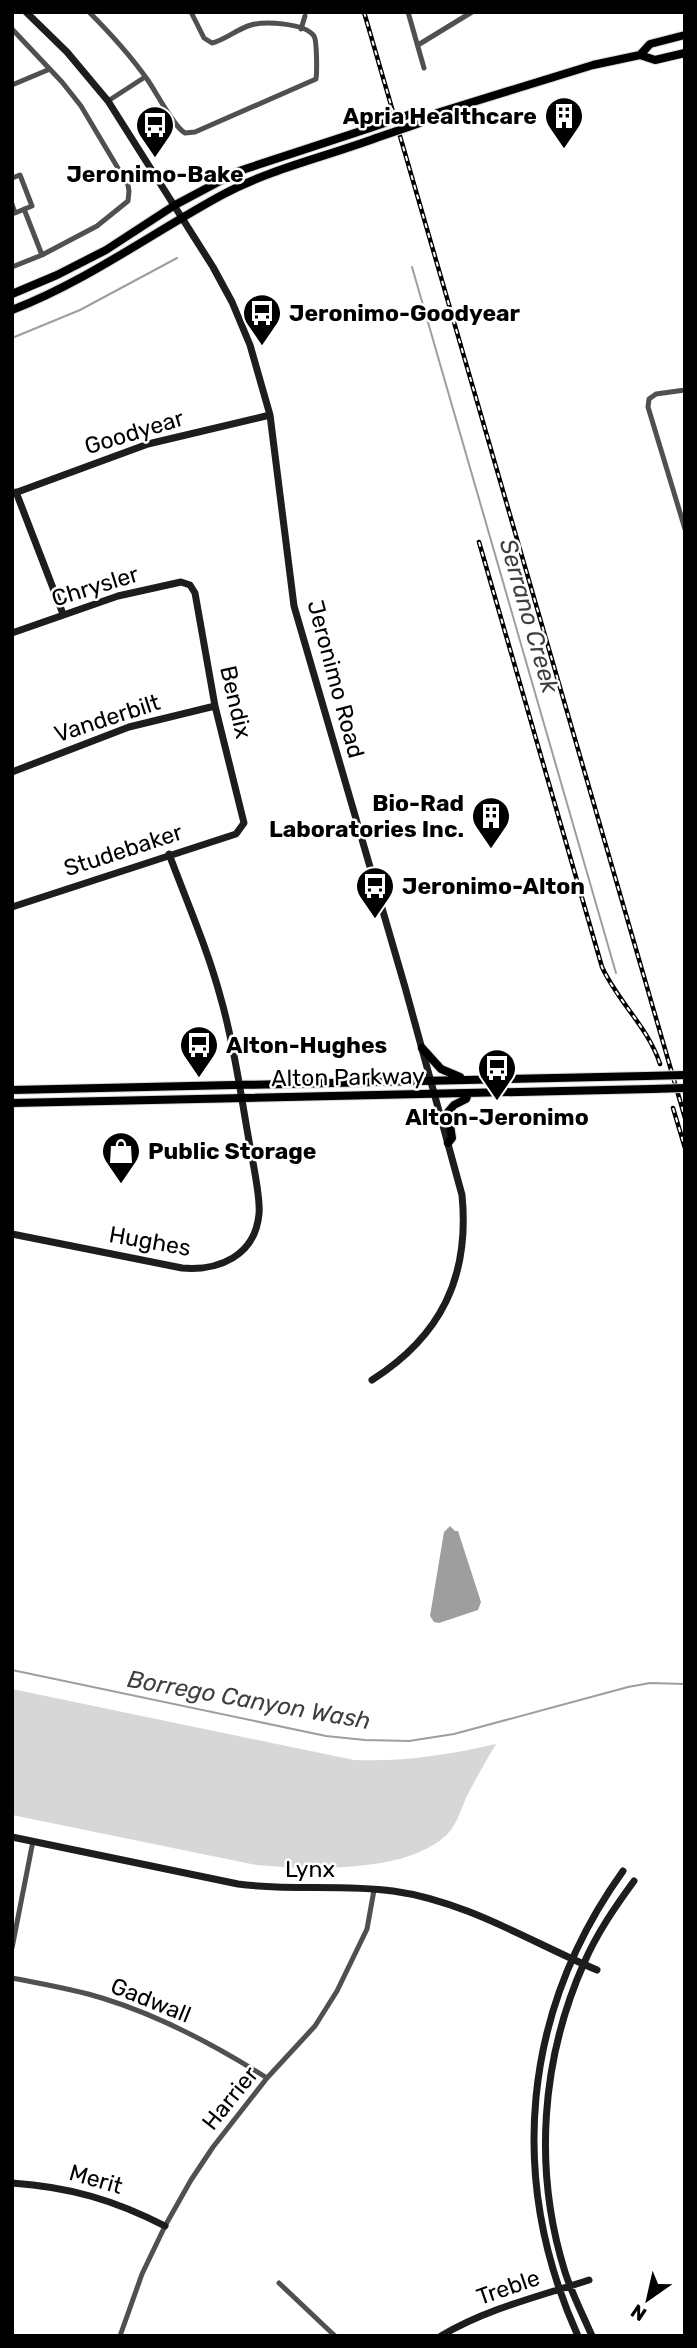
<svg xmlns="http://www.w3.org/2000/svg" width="697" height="2348" font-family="Rubik,sans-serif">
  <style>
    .green { fill: #d7d7d7 }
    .water { fill: #9e9e9e }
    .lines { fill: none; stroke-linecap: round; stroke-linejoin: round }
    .stream { stroke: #9e9e9e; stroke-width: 2 }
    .primary-casing { stroke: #dbdbdb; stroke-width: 10 }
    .street { stroke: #505050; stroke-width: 5 }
    .secondary { stroke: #1d1d1d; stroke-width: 7 }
    .primary { stroke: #000; stroke-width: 8 }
    .rail-casing { stroke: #000; stroke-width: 4.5 }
    .rail { stroke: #fff; stroke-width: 2; stroke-dasharray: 5; stroke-linecap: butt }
    .primary-bridge-casing { stroke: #dbdbdb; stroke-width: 10; stroke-linecap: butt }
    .primary-bridge { stroke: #000; stroke-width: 8 }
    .labels { text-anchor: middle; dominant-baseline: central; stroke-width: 5; stroke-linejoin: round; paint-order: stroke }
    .poi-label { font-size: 23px; font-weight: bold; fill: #000; stroke: #fff; text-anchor: start }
    .street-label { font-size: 23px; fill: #000; stroke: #fff }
    .water-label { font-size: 24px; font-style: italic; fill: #3f3f3f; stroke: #fff }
  </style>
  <rect width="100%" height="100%" fill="#fff"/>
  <!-- green -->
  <path class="green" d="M12,1689L354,1760C403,1762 448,1755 496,1744C486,1761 476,1778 467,1796C462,1806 458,1821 451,1830C415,1874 308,1870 256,1865L12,1815Z"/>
  <!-- water -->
  <path class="water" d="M450,1526L455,1531H458L481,1602L478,1610L439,1623L434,1622L430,1616L444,1532Z"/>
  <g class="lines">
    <!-- stream -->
    <path class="stream" d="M412,267L616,973
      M12,338L80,310L177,258
      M12,1670L326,1736L365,1740L409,1741L454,1734L628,1687L650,1683L685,1684"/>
    <defs>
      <path id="primary" d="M640,55L650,44L685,35
        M420,123L437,113L593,65L640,55L655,60L685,53
        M12,294L57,275L106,250L175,205L239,171L370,128
        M12,310C87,281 152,233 222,195C270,169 325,157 376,138
        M422,1048L441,1069L460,1077
        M12,1090L646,1076
        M12,1103L651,1089
        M448,1143L452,1138L448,1112L454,1105L466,1099L468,1094"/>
    </defs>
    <!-- primary casing -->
    <use href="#primary" class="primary-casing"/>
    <!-- street -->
    <path class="street" d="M89,12C110,33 130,55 147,79C157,93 173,126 185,133L195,132L316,79C317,72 317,41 314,36C305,23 265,21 251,25C237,29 225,40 212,43L204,38L191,12
      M408,12L424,68
      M12,29L62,82L81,106L128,185L129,191L128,201L97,226L42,255L12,267
      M301,29L305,16
      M418,45L472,12
      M12,85L50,69
      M108,101L145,77
      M12,178L20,175L32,206L15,213L12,204
      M24,209L42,255
      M685,390L656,394L649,399L648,407L685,529
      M12,1948L33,1841
      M12,1978C42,1984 73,1989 102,1998C161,2016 215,2045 267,2078
      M279,2283L335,2336
      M120,2336L142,2274L165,2226L191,2180L213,2147L267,2078L315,2026L337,1991L367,1929L374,1890"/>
    <!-- secondary -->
    <path class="secondary" d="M26,12L67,52L108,101L213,267L232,302L250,345L270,415L294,606L405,987L462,1195C470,1277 441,1336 372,1380
      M16,492L63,614
      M12,494L148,444L270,415
      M12,633L118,596L181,582L190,585L195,593L215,706L244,823L236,834L12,907
      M12,772L129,727L215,706
      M12,1234L182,1268C219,1271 255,1256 259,1214C261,1196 251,1155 248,1135C240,1090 234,1044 221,999C208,950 187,902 169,854
      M12,1837L238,1884C290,1891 342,1884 393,1891C466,1901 531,1942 597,1970
      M12,2183C70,2187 114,2200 165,2226
      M441,2336C486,2309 540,2296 589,2280
      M578,2336C507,2179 522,2012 623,1871
      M592,2336C583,2315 572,2294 565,2272C533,2170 541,2060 584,1963C597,1933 615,1907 634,1881"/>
    <!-- primary -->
    <use href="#primary" class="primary"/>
    <defs>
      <path id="rail" d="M364,12L685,1118
        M479,542L602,967C618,1002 648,1027 660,1064
        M673,1108L685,1148"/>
    </defs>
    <!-- rail casing -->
    <use href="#rail" class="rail-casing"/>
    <!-- rail -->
    <use href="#rail" class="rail"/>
    <defs>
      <path id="primary-bridge" d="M370,128L414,113
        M376,138L420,123
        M646,1076L685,1075
        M651,1089L685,1088"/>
    </defs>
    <!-- primary-bridge casing -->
    <use href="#primary-bridge" class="primary-bridge-casing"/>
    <!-- primary-bridge -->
    <use href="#primary-bridge" class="primary-bridge"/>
  </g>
  <!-- icons -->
  <defs>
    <symbol id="building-pin" viewBox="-11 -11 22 30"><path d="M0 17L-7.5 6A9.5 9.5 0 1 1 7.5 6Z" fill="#000" stroke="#fff"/><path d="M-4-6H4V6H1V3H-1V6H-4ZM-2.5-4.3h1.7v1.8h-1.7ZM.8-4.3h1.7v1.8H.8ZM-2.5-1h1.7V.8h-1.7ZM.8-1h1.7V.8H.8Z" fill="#fff"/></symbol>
    <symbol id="bus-pin" viewBox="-11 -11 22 30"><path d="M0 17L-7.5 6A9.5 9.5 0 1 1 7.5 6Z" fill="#000" stroke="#fff"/><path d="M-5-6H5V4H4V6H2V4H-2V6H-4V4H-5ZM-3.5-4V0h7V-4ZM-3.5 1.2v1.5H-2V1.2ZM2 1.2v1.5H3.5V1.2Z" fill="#fff"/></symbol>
    <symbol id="shop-pin" viewBox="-11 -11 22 30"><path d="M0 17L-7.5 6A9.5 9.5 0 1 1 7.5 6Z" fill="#000" stroke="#fff"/><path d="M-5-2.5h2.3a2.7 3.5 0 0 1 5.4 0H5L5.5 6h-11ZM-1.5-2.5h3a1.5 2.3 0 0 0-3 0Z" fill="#fff"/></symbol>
  </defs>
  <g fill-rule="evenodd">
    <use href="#building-pin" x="542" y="94" width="44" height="60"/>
    <use href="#bus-pin" x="133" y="103" width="44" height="60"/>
    <use href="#bus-pin" x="240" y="291" width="44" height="60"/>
    <use href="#building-pin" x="469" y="794" width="44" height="60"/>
    <use href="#bus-pin" x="353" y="864" width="44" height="60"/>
    <use href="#bus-pin" x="177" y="1023" width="44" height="60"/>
    <use href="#bus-pin" x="475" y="1046" width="44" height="60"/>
    <use href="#shop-pin" x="99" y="1129" width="44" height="60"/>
  </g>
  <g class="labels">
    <!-- poi labels -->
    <g class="poi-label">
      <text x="537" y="116" text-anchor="end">Apria Healthcare</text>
      <text x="155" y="174" text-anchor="middle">Jeronimo-Bake</text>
      <text x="289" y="313">Jeronimo-Goodyear</text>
      <text x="464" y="803" text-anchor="end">Bio-Rad<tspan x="464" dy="26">Laboratories Inc.</tspan></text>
      <text x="402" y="886">Jeronimo-Alton</text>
      <text x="226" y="1045">Alton-Hughes</text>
      <text x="497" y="1117" text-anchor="middle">Alton-Jeronimo</text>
      <text x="148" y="1151">Public Storage</text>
    </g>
    <!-- street labels -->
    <g class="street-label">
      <text transform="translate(134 432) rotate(-17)">Goodyear</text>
      <text transform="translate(95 586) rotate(-17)">Chrysler</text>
      <text transform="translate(336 679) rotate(75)">Jeronimo Road</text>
      <text transform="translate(236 702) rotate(77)">Bendix</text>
      <text transform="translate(107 718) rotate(-18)">Vanderbilt</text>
      <text transform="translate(123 850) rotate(-18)">Studebaker</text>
      <text transform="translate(348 1077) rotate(-1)">Alton Parkway</text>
      <text transform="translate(150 1241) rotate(10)">Hughes</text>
      <text x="310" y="1869">Lynx</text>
      <text transform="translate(151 2000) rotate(22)">Gadwall</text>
      <text transform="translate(230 2098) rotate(-51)">Harrier</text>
      <text transform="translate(96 2179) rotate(16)">Merit</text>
      <text transform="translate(508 2287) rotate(-19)">Treble</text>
    </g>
    <!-- water labels -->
    <g class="water-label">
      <text transform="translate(529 616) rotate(74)">Serrano Creek</text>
      <text transform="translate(249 1700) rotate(10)">Borrego Canyon Wash</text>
    </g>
  </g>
  <!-- border -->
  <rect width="697" height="2348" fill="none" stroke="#000000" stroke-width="28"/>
  <!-- north arrow -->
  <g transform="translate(648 2299) rotate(214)" stroke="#ffffff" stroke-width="5" paint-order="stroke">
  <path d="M0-5L12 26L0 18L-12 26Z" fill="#000000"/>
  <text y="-10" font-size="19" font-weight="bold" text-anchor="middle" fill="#000000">N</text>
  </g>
</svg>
